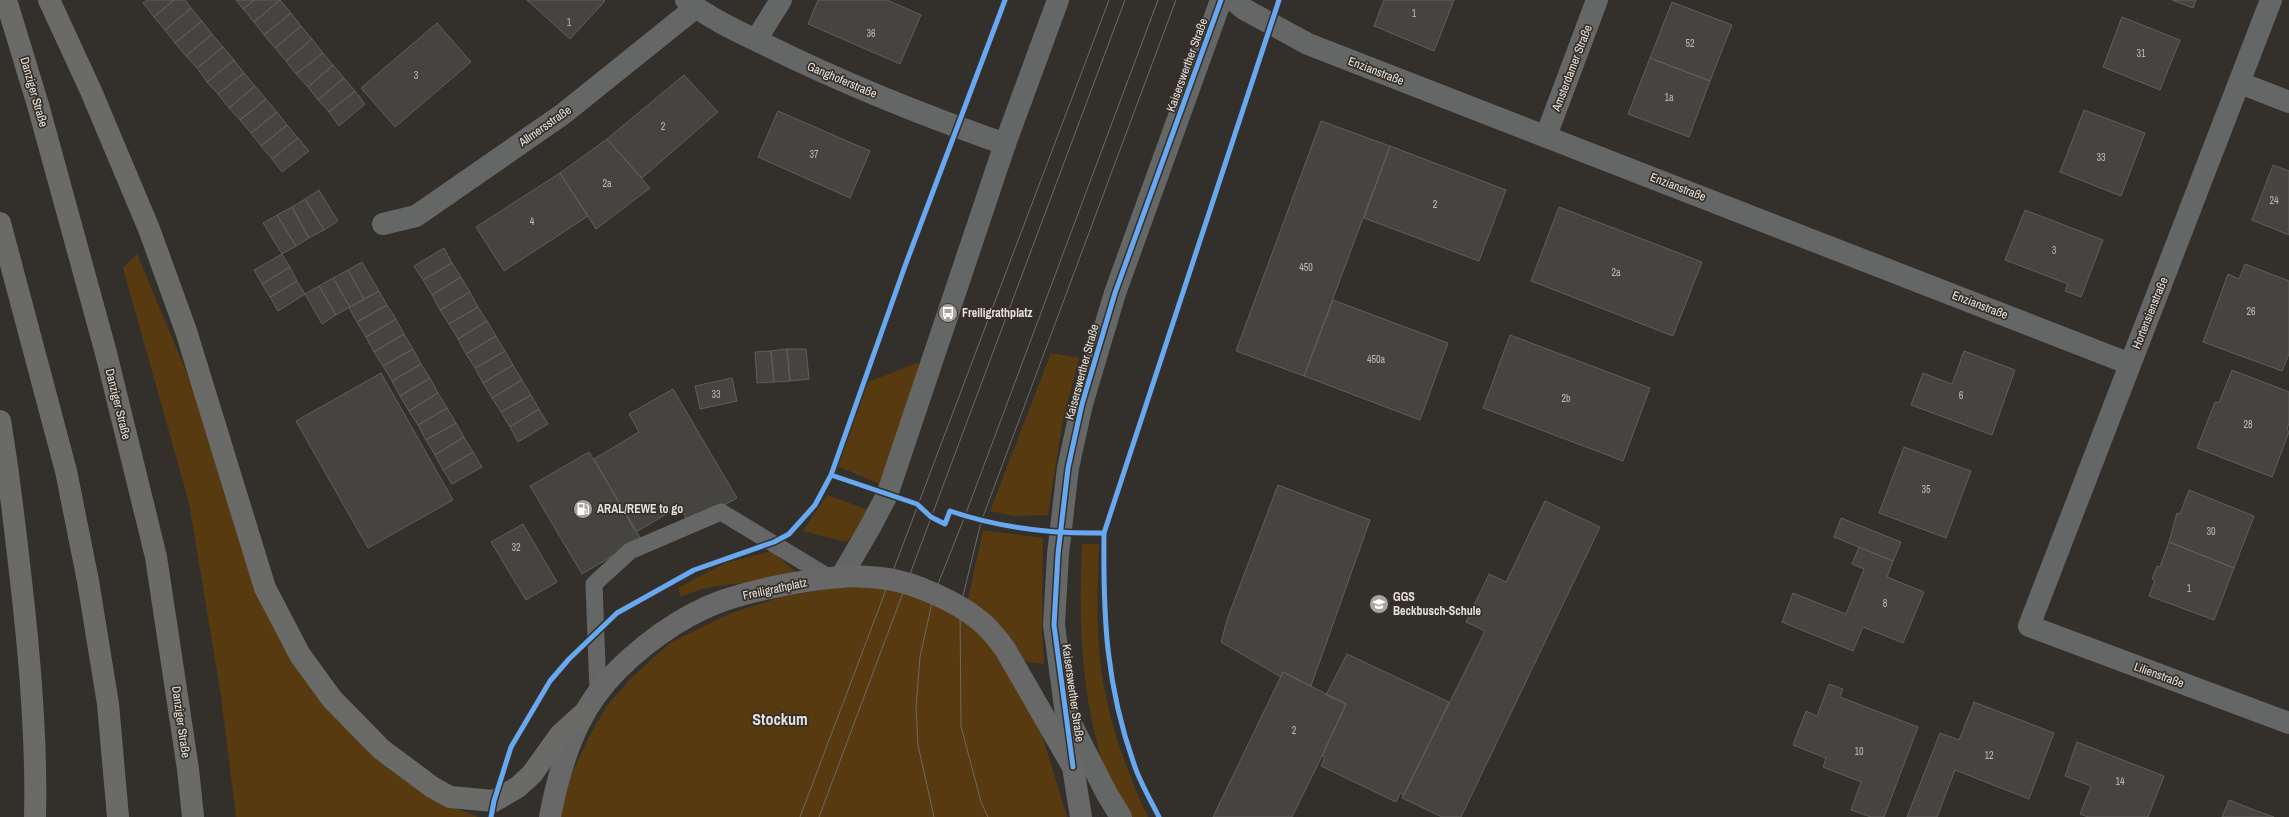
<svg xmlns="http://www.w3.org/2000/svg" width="2289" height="817" font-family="'Archivo Narrow',sans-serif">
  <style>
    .green { fill: #573a10 }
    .building { fill: #464441; stroke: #615e5a }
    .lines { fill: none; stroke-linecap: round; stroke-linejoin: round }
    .service { stroke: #656666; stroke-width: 17 }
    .minor { stroke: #656666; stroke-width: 22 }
    .tertiary { stroke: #656666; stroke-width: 22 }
    .secondary { stroke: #696868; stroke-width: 22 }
    .trunk { stroke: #6a6a69; stroke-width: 22 }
    .tram { stroke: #6a6968; stroke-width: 1 }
    .cycleway-casing { stroke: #363029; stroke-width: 8 }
    .cycleway { stroke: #66a8f1; stroke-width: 5 }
    .labels { text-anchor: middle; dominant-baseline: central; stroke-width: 3.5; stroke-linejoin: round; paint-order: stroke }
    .number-label { font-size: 10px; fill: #bebab6 }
    .street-label { font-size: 12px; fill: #e6e2dd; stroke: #363029 }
    .poi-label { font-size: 12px; font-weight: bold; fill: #e6e2dd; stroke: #363029; text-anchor: start }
    .district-label { font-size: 16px; font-weight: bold; fill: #e6e2dd; stroke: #363029 }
  </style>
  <rect width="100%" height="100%" fill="#33302c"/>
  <!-- green -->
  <path class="green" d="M137,254L207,421L291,654L440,802L478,817H236L221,696L189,503L123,268Z
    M1051,353L1079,358L1062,425L1048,515L1014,516L990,511Z
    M919,362L917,385L880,484L837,466L866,383Z
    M827,495L868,510L855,533L846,542L803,531Z
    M983,530L1043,538L1042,632L1044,664L1023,661L967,604Z
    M1082,544H1099C1097,594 1095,646 1106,696C1114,738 1130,778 1148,817H1128C1120,801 1109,785 1103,768C1100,757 1098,746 1095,735C1080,672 1079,608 1082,544Z
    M772,551L799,575C788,577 777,580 765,581C733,585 713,583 681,597L678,588L725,563Z
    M868,586L893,589L921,597L975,628L999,654L1041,731L1067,817H561L566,786L589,737L606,707L632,677L670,643L731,613L781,597L834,588Z"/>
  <!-- building -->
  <path class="building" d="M147,0H174L154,17L143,3Z
    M174,0H185L191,8L165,30L154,17Z
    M236,0H254L243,9Z
    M254,0H280L254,22L243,9Z
    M280,0L291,13L264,35L254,22Z
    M527,0H604L605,1L570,39Z
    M818,0H887L921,15L900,64L808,24Z
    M1384,0H1454L1434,51L1374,26Z
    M2172,0H2196L2193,8Z
    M1672,2L1732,25L1710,81L1650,58Z
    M191,8L202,21L175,43L165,30Z
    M291,13L301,26L275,48L264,35Z
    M2122,17L2180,40L2160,90L2103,67Z
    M202,21L212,34L186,56L175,43Z
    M437,23L471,62L395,127L361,88Z
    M301,26L312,39L286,61L275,48Z
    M212,34L223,47L197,68L186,56Z
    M312,39L323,53L296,74L286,61Z
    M223,47L234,60L207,82L197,68Z
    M323,53L333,65L308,87L296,74Z
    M1650,58L1710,81L1689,137L1628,114Z
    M234,60L244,73L218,94L207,82Z
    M333,65L344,78L318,100L308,87Z
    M244,73L255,86L229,108L218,94Z
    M684,75L718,112L642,178L607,139Z
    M344,78L355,91L329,112L318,100Z
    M255,86L266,99L240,120L229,108Z
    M355,91L365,104L339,126L329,112Z
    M266,99L277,112L251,133L240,120Z
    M2084,110L2145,133L2121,196L2060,172Z
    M778,111L870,151L850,198L758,157Z
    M277,112L287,125L261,146L251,133Z
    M1321,121L1390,146L1304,376L1236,351Z
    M287,125L298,138L272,159L261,146Z
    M298,138L309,151L282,172L272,159Z
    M607,139L650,188L596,229L560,173Z
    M1390,146L1506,190L1479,261L1364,218Z
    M2273,165L2289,171V235L2252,220Z
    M560,173L588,216L504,271L476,227Z
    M319,190L338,221L324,230L305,199Z
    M305,199L324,230L309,238L292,207Z
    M292,207L309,238L296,246L277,215Z
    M1559,207L1702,262L1673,336L1531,281Z
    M2025,210L2103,240L2081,297L2065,291L2068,284L2005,260Z
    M277,215L296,246L282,254L263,223Z
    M444,248L452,263L423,280L414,266Z
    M282,254L290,267L262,284L254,270Z
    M362,262L379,291L364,299L348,270Z
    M452,263L461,277L432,295L423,280Z
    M2245,264L2289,281V354L2282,371L2203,342L2228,274L2239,279Z
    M290,267L297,281L270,297L262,284Z
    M348,270L364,299L350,307L333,278Z
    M461,277L470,292L440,310L432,295Z
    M333,278L350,307L336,315L319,286Z
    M297,281L305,294L278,311L270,297Z
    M319,286L336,315L322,324L305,294Z
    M379,291L387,305L357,322L349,308Z
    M470,292L478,307L449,324L440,310Z
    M1333,300L1448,343L1420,420L1304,376Z
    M387,305L396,319L366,337L357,322Z
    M478,307L487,321L458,339L449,324Z
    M396,319L404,334L374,352L366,337Z
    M487,321L496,336L466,354L458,339Z
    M404,334L413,349L383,366L374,352Z
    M1510,335L1650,388L1623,461L1483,408Z
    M496,336L505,351L475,368L466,354Z
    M413,349L421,364L392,381L383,366Z
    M787,349H806L809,379L790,381Z
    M787,349L790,381L774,382L771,351Z
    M505,351L513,365L483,383L475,368Z
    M771,351L774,382L757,383L755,352Z
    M1964,351L2015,370L1992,435L1911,405L1923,373L1952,384Z
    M421,364L430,378L400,396L392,381Z
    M513,365L522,380L492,398L483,383Z
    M2232,370L2289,392V423L2287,429L2289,432L2272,477L2197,448L2215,402L2219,403Z
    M381,373L453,500L368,548L296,421Z
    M430,378L438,393L409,411L400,396Z
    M732,378L737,401L700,409L695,386Z
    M522,380L531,395L501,412L492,398Z
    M673,389L737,498L689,524L680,506L636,532L594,459L639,432L629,414Z
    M438,393L447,408L418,425L409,411Z
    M531,395L539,409L510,427L501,412Z
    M447,408L456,423L426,440L418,425Z
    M539,409L548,424L518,442L510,427Z
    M456,423L464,437L435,455L426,440Z
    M464,437L473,452L443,470L435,455Z
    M1904,447L1971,471L1946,538L1879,513Z
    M473,452L482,467L452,484L443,470Z
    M589,452L641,539L582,574L530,486Z
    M1278,485L1370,520L1311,686L1283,672L1281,677L1221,642L1228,617Z
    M2189,490L2254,516L2234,568L2169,542L2177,513L2180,514Z
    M1545,501L1600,527L1461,817H1442L1402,798L1485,631L1466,622L1489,574L1506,582Z
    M1841,518L1901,542L1893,561L1834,537Z
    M523,524L557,582L526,600L491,542Z
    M2169,542L2234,568L2214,620L2149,596L2155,580L2152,579L2157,566L2160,567Z
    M1859,547L1893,561L1887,577L1924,592L1903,643L1863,627L1853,651L1782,622L1793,593L1846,614L1864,569L1852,564Z
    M1347,654L1449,702L1404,795L1400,793L1396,802L1321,766L1325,757L1322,756L1346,704L1326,695Z
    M1283,672L1346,704L1322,756L1292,817H1213Z
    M1829,684L1843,689L1840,697L1918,727L1884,817H1871L1851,810L1861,782L1823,767L1826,758L1793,745L1806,711L1817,716Z
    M1974,702L2054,733L2029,799L1955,770L1937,817H1907L1940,733L1959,740Z
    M2077,742L2164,776L2148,817H2088L2080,814L2091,786L2065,776Z
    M2229,800L2254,810L2274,817H2222Z"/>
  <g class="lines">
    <!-- service -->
    <path class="service" d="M598,692L594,584L630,551L721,512L830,578"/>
    <!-- minor -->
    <path class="minor" d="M686,0C710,19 741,33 768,46C845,84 925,116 1005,144
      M1233,0L1244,9L1308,44L2130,364
      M2271,0L2029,626L2289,723
      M756,40L781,0
      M2240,83L2289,102
      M1546,136L1597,0
      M383,224L416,216L563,114L695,8
      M1067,716L1107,794L1121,817"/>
    <!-- tertiary -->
    <path class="tertiary" d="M841,577L869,529L887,495L1005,144L1058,0
      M1073,767L1054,625L1058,554L1068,468L1082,404L1115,293L1221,0"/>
    <!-- secondary -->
    <path class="secondary" d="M550,817C558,774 571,729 597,694C621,661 667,625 705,608C738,592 803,580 840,577C855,575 873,577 888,579C915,583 957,602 979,620C989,628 997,638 1005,649L1073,767L1081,817"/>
    <!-- trunk -->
    <path class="trunk" d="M6,0L38,105L106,353L156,557L188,769L193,817
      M49,0L91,91L149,229L186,331L265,588L300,655L332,699L381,749L432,787L450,797L494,801L518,787L532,774L560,735L582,715
      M0,223L66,471L88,581L108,704L118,817
      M0,421C9,474 15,527 21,581C30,659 37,738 35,817"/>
    <!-- tram -->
    <path class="tram" d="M800,817L1109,0
      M819,817L1125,0
      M934,817L918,745L916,707L920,657L934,594L965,516L1158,0
      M988,817L981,802L961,726L960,608L981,522L1176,0"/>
    <defs>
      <path id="cycleway" d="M831,475L917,504L931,517L945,524L950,511C1000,528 1052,534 1104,533
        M1073,767L1054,625L1058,554L1068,468L1082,404L1115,293L1221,0
        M491,817L494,801L511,747L550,681L569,659L617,613L694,570L774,542L789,534L815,505L831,475L905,266L1005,0
        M1159,817C1151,801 1141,784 1135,767C1106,686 1103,618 1104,533L1279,0"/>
    </defs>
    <!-- cycleway casing -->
    <use href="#cycleway" class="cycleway-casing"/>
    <!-- cycleway -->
    <use href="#cycleway" class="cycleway"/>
  </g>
  <!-- icons -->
  <defs>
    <symbol id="bus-disc" viewBox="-11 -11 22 22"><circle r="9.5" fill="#a7a49f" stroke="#363029"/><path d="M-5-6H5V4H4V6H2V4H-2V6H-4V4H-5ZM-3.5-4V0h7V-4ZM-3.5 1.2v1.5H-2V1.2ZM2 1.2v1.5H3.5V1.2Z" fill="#fff"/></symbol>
    <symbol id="fuel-disc" viewBox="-11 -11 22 22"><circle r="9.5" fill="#a7a49f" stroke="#363029"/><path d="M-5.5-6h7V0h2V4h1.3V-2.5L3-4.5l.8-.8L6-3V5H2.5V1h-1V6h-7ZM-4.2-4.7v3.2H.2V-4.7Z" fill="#fff"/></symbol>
    <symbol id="school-disc" viewBox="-11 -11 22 22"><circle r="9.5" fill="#a7a49f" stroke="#363029"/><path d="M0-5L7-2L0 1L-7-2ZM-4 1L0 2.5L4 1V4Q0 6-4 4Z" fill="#fff"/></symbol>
  </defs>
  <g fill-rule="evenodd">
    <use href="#bus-disc" x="937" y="302" width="22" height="22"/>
    <use href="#fuel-disc" x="572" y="498" width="22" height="22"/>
    <use href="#school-disc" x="1368" y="593" width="22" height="22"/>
  </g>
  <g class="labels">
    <!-- number labels -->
    <g class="number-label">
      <text x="1414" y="13">1</text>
      <text x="569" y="22">1</text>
      <text x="871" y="33">36</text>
      <text x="1690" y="43">52</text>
      <text x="2141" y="53">31</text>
      <text x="416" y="75">3</text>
      <text x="1669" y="97">1a</text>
      <text x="663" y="126">2</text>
      <text x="814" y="154">37</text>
      <text x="2101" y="157">33</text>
      <text x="607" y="183">2a</text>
      <text x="2274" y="200">24</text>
      <text x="1435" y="204">2</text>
      <text x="532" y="221">4</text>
      <text x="2054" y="250">3</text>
      <text x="1306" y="267">450</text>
      <text x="1616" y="272">2a</text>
      <text x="2251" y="311">26</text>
      <text x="1376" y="359">450a</text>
      <text x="716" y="394">33</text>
      <text x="1961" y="395">6</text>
      <text x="1566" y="398">2b</text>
      <text x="2248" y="424">28</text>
      <text x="1926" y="489">35</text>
      <text x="2211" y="531">30</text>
      <text x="516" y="547">32</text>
      <text x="2189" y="588">1</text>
      <text x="1885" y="603">8</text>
      <text x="1294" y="730">2</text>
      <text x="1859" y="751">10</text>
      <text x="1989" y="755">12</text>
      <text x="2120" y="781">14</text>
    </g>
    <!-- street labels -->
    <g class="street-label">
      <text transform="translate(1187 65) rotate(-70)">Kaiserswerther Straße</text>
      <text transform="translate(1572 68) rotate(-69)">Amsterdamer Straße</text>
      <text transform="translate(1376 71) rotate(21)">Enzianstraße</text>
      <text transform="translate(842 80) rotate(23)">Ganghoferstraße</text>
      <text transform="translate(34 92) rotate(74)">Danziger Straße</text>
      <text transform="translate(545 126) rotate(-35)">Allmersstraße</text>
      <text transform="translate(1678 187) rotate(21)">Enzianstraße</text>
      <text transform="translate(1980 305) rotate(21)">Enzianstraße</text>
      <text transform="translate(2150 313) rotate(-68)">Hortensienstraße</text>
      <text transform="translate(1082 372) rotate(-75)">Kaiserswerther Straße</text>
      <text transform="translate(118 404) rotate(76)">Danziger Straße</text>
      <text transform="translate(775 589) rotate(-12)">Freiligrathplatz</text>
      <text transform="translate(2159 675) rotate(20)">Lilienstraße</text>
      <text transform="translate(1073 693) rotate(82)">Kaiserswerther Straße</text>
      <text transform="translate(181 722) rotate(82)">Danziger Straße</text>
    </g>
    <!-- poi labels -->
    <g class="poi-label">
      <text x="962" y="313">Freiligrathplatz</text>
      <text x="597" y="509">ARAL/REWE to go</text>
      <text x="1393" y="597">GGS<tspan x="1393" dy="14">Beckbusch-Schule</tspan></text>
    </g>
    <!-- district labels -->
    <g class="district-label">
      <text x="780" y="719">Stockum</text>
    </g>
  </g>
</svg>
